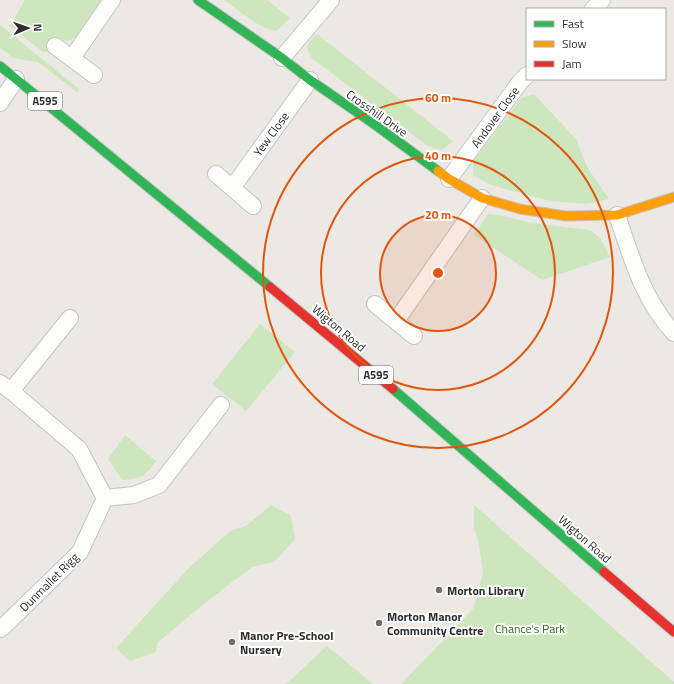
<svg xmlns="http://www.w3.org/2000/svg" width="674" height="684" font-family="'Titillium Web',sans-serif">
  <style>
    .green { fill: #cee6be }
    .lines { fill: none; stroke-linecap: round; stroke-linejoin: round }
    .street-casing { stroke: #c5c4c5; stroke-width: 18 }
    .fast-casing { stroke: #c5c4c5; stroke-width: 11 }
    .slow-casing { stroke: #c5c4c5; stroke-width: 11 }
    .jam-casing { stroke: #c5c4c5; stroke-width: 11 }
    .street { stroke: #fcfcfb; stroke-width: 16 }
    .fast { stroke: #30b455; stroke-width: 9 }
    .slow { stroke: #ff9f0a; stroke-width: 9 }
    .jam { stroke: #e5322d; stroke-width: 9 }
    .ring { fill: none; stroke: #df570e; stroke-width: 2 }
    .poi-dot { fill: #706f6e; stroke: #fff; stroke-width: 1.5 }
    .labels { text-anchor: middle; dominant-baseline: central; stroke-width: 4; stroke-linejoin: round; paint-order: stroke }
    .shield { fill: #fff; stroke: #6d6d6d; stroke-width: 1 }
    .shield-label { font-size: 11px; font-weight: bold; fill: #2e2e2e }
    .street-label { font-size: 12px; fill: #2e2e2e; stroke: #fff }
    .poi-label { font-size: 12px; font-weight: bold; fill: #2e2e2e; stroke: #fff; text-anchor: start }
    .park-label { font-size: 12px; fill: #2c6e1b; stroke: #fff }
    .centre { fill: #df570e; stroke: #fff; stroke-width: 2 }
    .ring-label { font-size: 12px; text-anchor: middle; font-weight: bold; fill: #df570e; stroke: #fff; stroke-width: 4; stroke-linejoin: round; paint-order: stroke }
  </style>
  <rect width="100%" height="100%" fill="#ece8e4"/>
  <!-- green -->
  <path class="green" d="M25,0H105L78,37L67,41L57,38L46,52H43L10,26Z
    M224,0H267L290,18L277,31C257,28 240,11 224,0Z
    M0,25L79,89L77,92L38,62L13,58L0,48Z
    M317,34L453,141L442,150L433,148L425,144L313,59C303,48 308,42 317,34Z
    M534,94L576,139L587,167L609,199L587,204L550,201L491,185L473,175V162L521,98Z
    M488,214L499,215L532,223L590,230L601,239L610,257L542,280L474,235Z
    M260,324L295,352L246,411L212,384Z
    M125,435L156,461C146,476 140,479 122,480L108,459Z
    M271,505L291,516L295,539L274,562L252,567L205,603L158,642L156,652L130,661L116,648L187,570L230,531L246,526Z
    M474,505L674,682V684H401L473,609L483,573L478,539L474,528Z
    M327,646L373,684H286Z"/>
  <g class="lines">
    <defs>
      <path id="street" d="M593,9L602,0
        M55,46L94,75
        M72,58L112,0
        M282,58L331,0
        M0,103L16,79
        M216,174L253,206
        M449,179L520,82L527,75
        M232,188L310,80
        M617,215C631,256 643,300 674,333
        M375,304L414,336
        M396,321L482,198
        M0,383L11,391L79,449L105,498L80,552L3,627L0,629
        M11,391L70,318
        M105,498L134,495L159,485L221,405"/>
      <path id="fast" d="M198,0L282,58L310,80L374,124L438,171
        M0,66L270,287
        M393,389L604,572"/>
      <path id="slow" d="M438,171L449,179L482,198L520,209L566,216L617,215L674,197"/>
      <path id="jam" d="M270,287L393,389
        M604,572L674,632"/>
    </defs>
    <!-- street casing -->
    <use href="#street" class="street-casing"/>
    <!-- fast casing -->
    <use href="#fast" class="fast-casing"/>
    <!-- slow casing -->
    <use href="#slow" class="slow-casing"/>
    <!-- jam casing -->
    <use href="#jam" class="jam-casing"/>
    <!-- street -->
    <use href="#street" class="street"/>
    <!-- fast -->
    <use href="#fast" class="fast"/>
    <!-- slow -->
    <use href="#slow" class="slow"/>
    <!-- jam -->
    <use href="#jam" class="jam"/>
  </g>
  <!-- distance rings -->
  <circle cx="438" cy="273" r="58" fill="#df570e" fill-opacity=".12"/>
  <g class="ring">
    <circle cx="438" cy="273" r="58"/>
    <circle cx="438" cy="273" r="117"/>
    <circle cx="438" cy="273" r="175"/>
  </g>
  <!-- markers -->
  <g class="poi-dot">
    <circle cx="439" cy="590" r="4"/>
    <circle cx="379" cy="623" r="4"/>
    <circle cx="232" cy="642" r="4"/>
  </g>
  <g class="labels">
    <!-- shield labels -->
    <g class="shield">
      <rect x="28" y="92" width="34" height="18" rx="3"/>
      <rect x="359" y="366" width="34" height="18" rx="3"/>
    </g>
    <g class="shield-label">
      <text x="45" y="101">A595</text>
      <text x="376" y="375">A595</text>
    </g>
    <!-- street labels -->
    <g class="street-label">
      <text transform="translate(377 113) rotate(35)">Crosshill Drive</text>
      <text transform="translate(495 117) rotate(-54)">Andover Close</text>
      <text transform="translate(271 134) rotate(-54)">Yew Close</text>
      <text transform="translate(339 328) rotate(40)">Wigton Road</text>
      <text transform="translate(585 539) rotate(41)">Wigton Road</text>
      <text transform="translate(49 582) rotate(-45)">Dunmallet Rigg</text>
    </g>
    <!-- poi labels -->
    <g class="poi-label">
      <text x="447" y="590">Morton Library</text>
      <text x="387" y="616">Morton Manor<tspan x="387" dy="14">Community Centre</tspan></text>
      <text x="240" y="635">Manor Pre-School<tspan x="240" dy="14">Nursery</tspan></text>
    </g>
    <!-- park labels -->
    <g class="park-label">
      <text x="530" y="628">Chance's Park</text>
    </g>
  </g>
  <circle cx="438" cy="273" r="6" class="centre"/>
  <g class="ring-label">
    <text x="438" y="102">60 m</text>
    <text x="438" y="160">40 m</text>
    <text x="438" y="219">20 m</text>
  </g>
  <!-- legend -->
  <rect x="526" y="8" width="140" height="72" fill="#ffffff" stroke="#ababab"/>
  <rect x="534" y="21" width="20" height="6" fill="#30b455" stroke="#ababab"/>
  <text x="562" y="28" font-size="12" fill="#2e2e2e">Fast</text>
  <rect x="534" y="41" width="20" height="6" fill="#ff9f0a" stroke="#ababab"/>
  <text x="562" y="48" font-size="12" fill="#2e2e2e">Slow</text>
  <rect x="534" y="61" width="20" height="6" fill="#e5322d" stroke="#ababab"/>
  <text x="562" y="68" font-size="12" fill="#2e2e2e">Jam</text>
  <!-- north arrow -->
  <g transform="translate(28 28) rotate(88)" stroke="#ffffff" stroke-width="3" paint-order="stroke">
  <path d="M0-3L7 15L0 10L-7 15Z" fill="#2e2e2e"/>
  <text y="-6" font-size="11" font-weight="bold" text-anchor="middle" fill="#2e2e2e">N</text>
  </g>
</svg>
